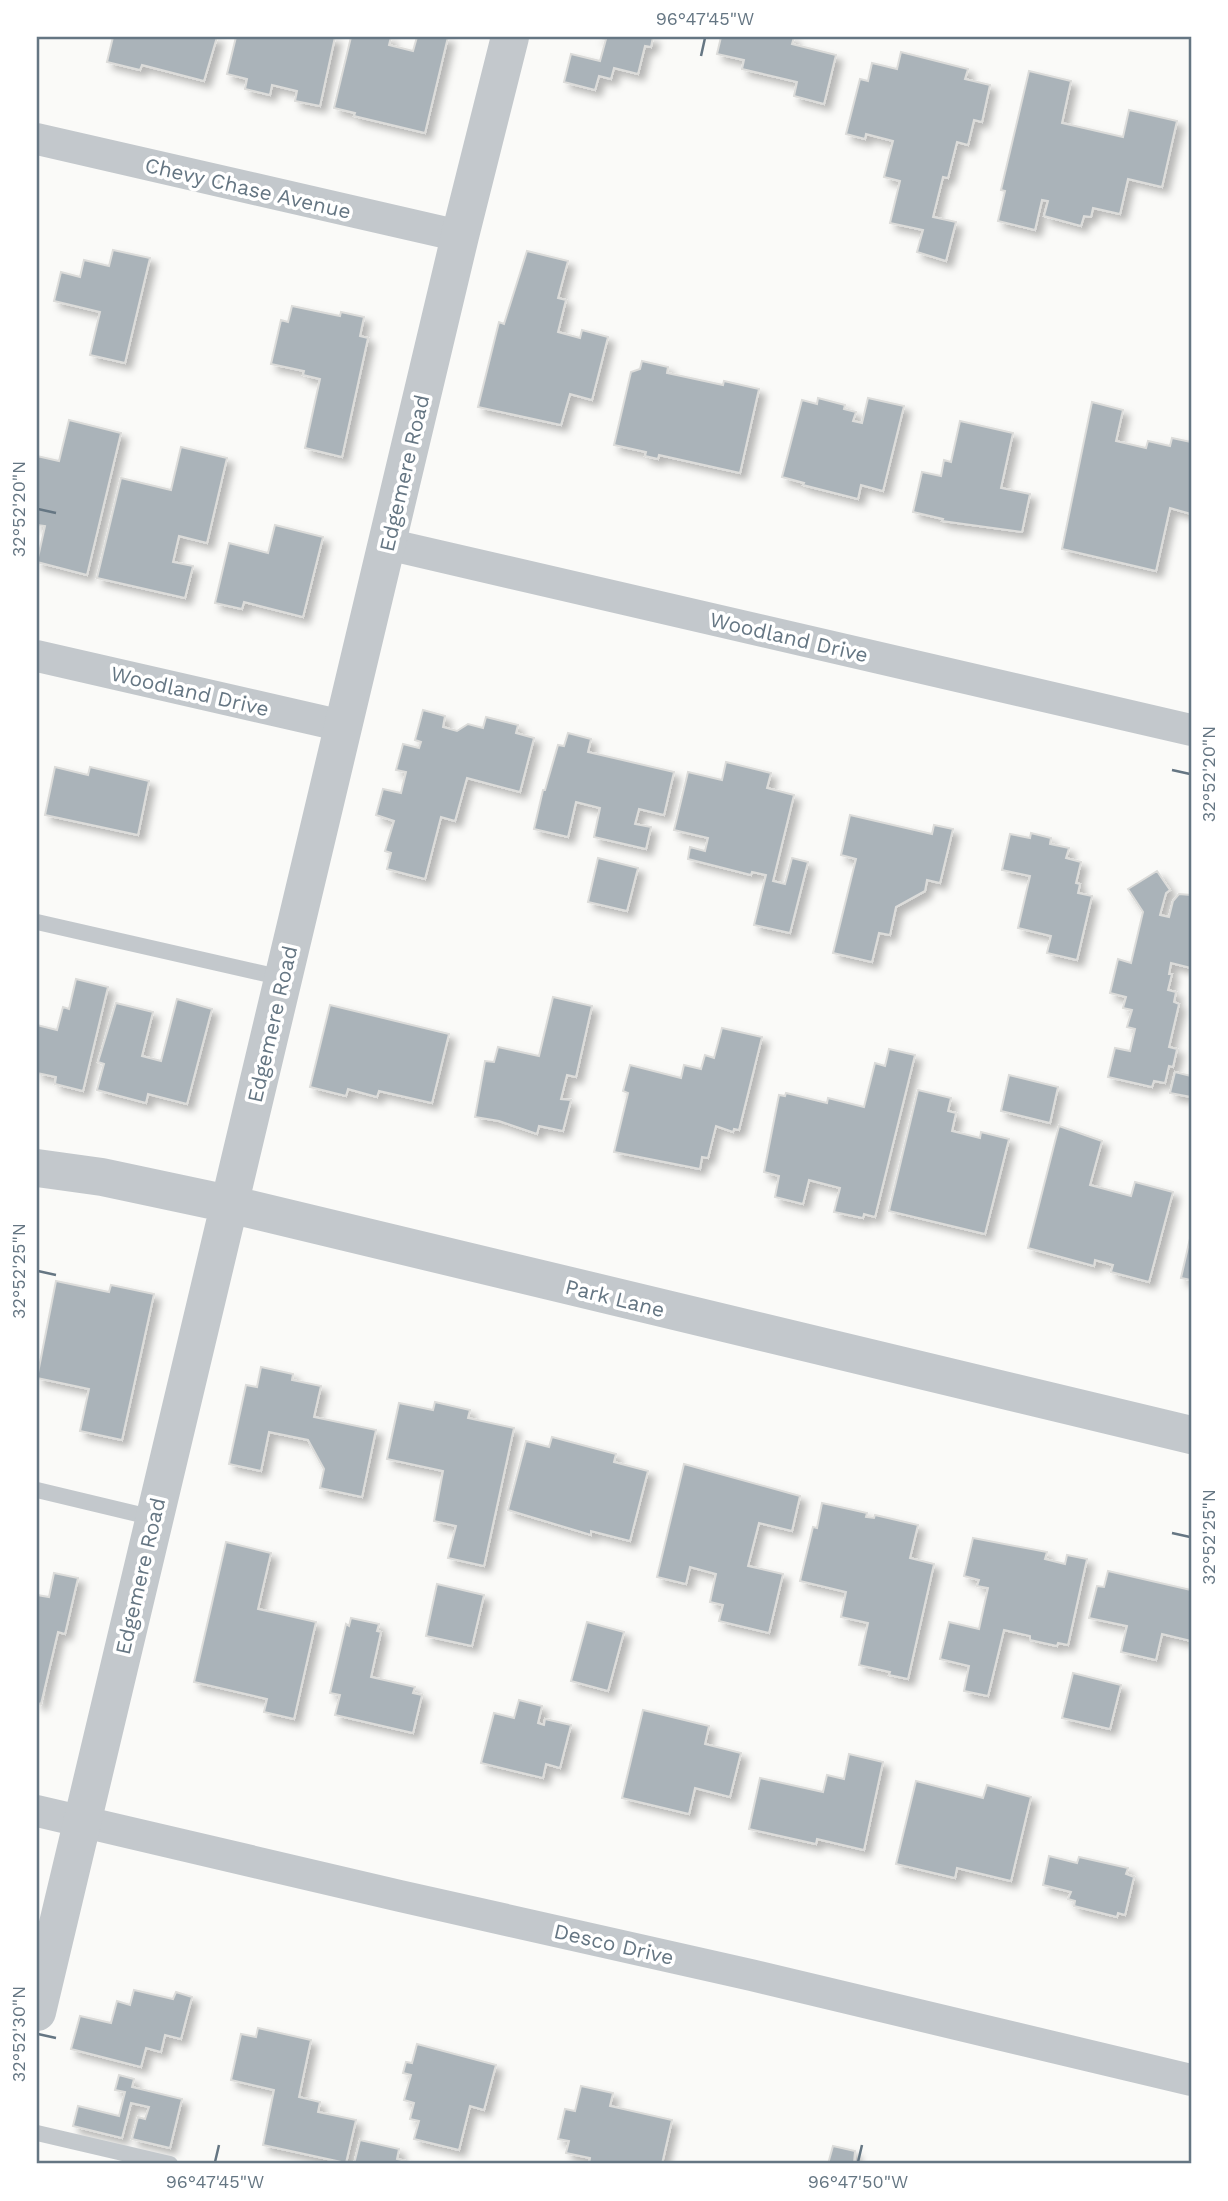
<svg xmlns="http://www.w3.org/2000/svg" width="1228" height="2201" font-family="'Work Sans',sans-serif">
  <style>
    .building { fill: #aab3b9; stroke: #dcdcda; stroke-width: 2; filter: url(#shadow) }
    .lines { fill: none; stroke-linecap: round; stroke-linejoin: round }
    .service { stroke: #c3c8cc; stroke-width: 16 }
    .minor { stroke: #c3c8cc; stroke-width: 32 }
    .tertiary { stroke: #c3c8cc; stroke-width: 38 }
    .ticks { fill: none; stroke: #657683; stroke-width: 2.5 }
    .labels { text-anchor: middle; dominant-baseline: central; stroke-width: 7; stroke-linejoin: round; paint-order: stroke }
    .street-label { font-size: 21px; fill: #657683; stroke: #fff }
    .neatline { fill: none; stroke: #657683; stroke-width: 2.5 }
    .ticks-label { font-size: 18px; text-anchor: middle; fill: #657683 }
  </style>
  <defs>
    <filter id="shadow"><feDropShadow dx="6" dy="6" stdDeviation="3.5" flood-color="#0004"/></filter>
  </defs>
  <rect width="100%" height="100%" fill="#fafaf8"/>
  <!-- building -->
  <path class="building" d="M113,37H217L204,81L142,65L140,70L107,62Z
    M236,37H335L320,106L295,101L297,91L272,85L270,95L245,89L247,79L227,74Z
    M351,37H391L389,45L413,51L417,37H448L425,133L354,116L355,113L334,108Z
    M596,37H653L651,47L645,46L638,74L614,68L611,79L599,76L595,90L564,82L571,54L600,61L606,39Z
    M721,37H794L792,44L836,55L824,104L794,96L797,82L742,69L744,60L717,54Z
    M901,52L968,69L965,79L990,85L982,122L974,120L968,145L957,142L948,178L943,177L933,217L956,222L946,261L917,252L923,230L890,223L900,181L884,177L893,141L866,134L865,139L846,134L860,79L868,81L872,63L897,69Z
    M1029,71L1071,81L1062,123L1123,137L1129,110L1177,121L1162,187L1128,179L1120,214L1093,208L1091,217L1084,216L1081,226L1044,216L1048,201L1042,200L1035,230L998,221L1005,191L1001,190Z
    M113,250L150,258L125,363L90,355L100,312L54,301L61,272L80,277L84,260L109,266Z
    M527,251L568,261L558,298L566,300L558,332L580,338L582,330L608,337L592,400L570,394L561,425L478,407L499,322L504,324Z
    M292,306L340,316L341,312L364,317L360,336L368,338L342,457L305,448L320,379L303,375L304,371L271,364L281,320L288,322Z
    M642,361L668,367L667,373L723,385L724,381L759,389L740,473L659,455L658,459L645,456L646,452L614,445L631,372L640,369Z
    M818,398L845,405L844,409L856,412L853,421L862,423L868,398L904,406L883,491L861,485L858,499L803,485L804,483L782,477L802,400L817,404Z
    M1092,402L1123,410L1116,441L1146,448L1148,441L1170,446L1172,438L1191,442V514L1170,508L1156,571L1062,549Z
    M69,420L121,433L87,575L37,562L45,526L37,525V456L59,461Z
    M960,421L1013,433L1001,488L1030,494L1022,532L942,521L943,519L913,512L922,472L941,476L944,460L951,462Z
    M181,447L227,458L207,543L179,536L173,562L193,566L185,598L97,578L121,478L171,490Z
    M275,525L323,537L303,617L244,602L242,609L215,603L229,543L268,553Z
    M423,710L445,716L443,727L457,731L468,724L483,728L486,717L518,725L516,733L534,738L520,792L467,778L455,821L441,817L425,879L387,869L391,853L385,851L394,821L376,815L383,789L401,793L406,772L396,770L403,744L419,748L421,742L415,740Z
    M568,733L591,739L588,752L674,772L664,815L639,809L635,824L651,827L646,849L594,837L600,808L576,802L568,837L534,829L543,790H545L558,745L564,746Z
    M726,762L771,773L767,788L794,795L773,881L785,884L792,858L808,862L790,933L754,925L766,875L752,872L751,875L688,859L690,847L705,851L708,838L674,830L688,772L722,780Z
    M55,767L88,775L90,767L149,781L138,835L45,815Z
    M850,815L932,834L934,825L953,829L940,883L927,880L925,891L896,907L890,935L879,933L872,962L833,953L856,859L841,855Z
    M1031,833L1051,838L1050,844L1069,848L1066,858L1081,862L1076,883L1080,884L1078,893L1092,896L1077,960L1047,953L1051,936L1018,928L1030,876L1002,870L1010,834L1030,838Z
    M598,858L638,868L627,911L588,902Z
    M1157,871L1170,890L1166,893L1160,915L1169,917L1173,901L1179,894L1191,895V968L1171,963L1169,974H1172L1168,990L1176,992L1174,1002L1179,1004L1169,1047L1177,1049L1173,1067L1169,1066L1165,1083L1154,1081L1152,1087L1108,1077L1115,1048L1130,1051L1135,1029L1127,1027L1132,1010L1123,1008L1126,997L1110,993L1118,959L1131,963L1143,912L1128,889Z
    M76,979L108,987L83,1091L55,1084L56,1077L37,1073V1025L57,1030L63,1007L69,1009Z
    M553,997L592,1006L576,1077L567,1075L561,1099L571,1100L563,1131L539,1126L537,1134L499,1121L475,1117L485,1061L494,1062L498,1047L539,1056Z
    M177,999L212,1009L187,1104L148,1094L146,1103L97,1090L104,1064L98,1062L116,1003L153,1012L142,1056L161,1061Z
    M330,1005L449,1034L432,1103L379,1091L377,1097L348,1089L346,1096L310,1087Z
    M722,1028L762,1037L739,1130L734,1129L733,1132L716,1126L708,1158L702,1157L700,1169L614,1152L628,1093L623,1091L630,1065L681,1078L684,1065L701,1069L705,1055L714,1058Z
    M889,1049L915,1055L875,1217L864,1214L863,1218L834,1212L840,1188L809,1180L803,1204L775,1197L779,1176L764,1172L779,1095L785,1096L786,1093L827,1103L828,1098L864,1107L875,1063L885,1066Z
    M1175,1072L1191,1076V1097L1170,1093Z
    M1009,1075L1058,1087L1050,1123L1001,1111Z
    M918,1090L951,1098L948,1111L956,1113L952,1131L980,1138L981,1132L1009,1139L985,1234L889,1211Z
    M1059,1126L1102,1141L1090,1185L1131,1196L1135,1182L1173,1192L1149,1282L1111,1272L1113,1265L1095,1260L1094,1266L1028,1248Z
    M1191,1234V1280L1181,1278Z
    M56,1281L109,1292L111,1285L154,1294L122,1440L80,1431L89,1389L37,1378Z
    M261,1367L293,1374L292,1380L321,1386L314,1417L376,1430L362,1497L320,1488L324,1469L308,1440L269,1432L261,1471L229,1464L246,1385L257,1387Z
    M435,1402L470,1410L468,1418L514,1428L484,1566L448,1558L456,1526L434,1521L443,1471L387,1459L399,1403L433,1410Z
    M552,1437L616,1454L614,1462L648,1471L630,1541L591,1531V1535L508,1510L526,1441L549,1447Z
    M684,1464L800,1496L792,1531L759,1523L748,1566L783,1574L769,1633L719,1621L723,1605L710,1602L716,1574L690,1567L686,1584L657,1577Z
    M822,1503L867,1513L866,1517L874,1518L875,1515L918,1525L910,1558L934,1564L908,1679L889,1675L890,1672L859,1665L868,1623L841,1617L846,1592L800,1581L813,1527L817,1528Z
    M973,1538L1047,1552L1045,1559L1065,1564L1067,1555L1087,1559L1068,1645L1058,1643L1057,1646L1030,1640V1636L1004,1630L988,1696L964,1691L969,1666L940,1659L949,1622L979,1629L988,1588L977,1586L979,1580L964,1576Z
    M226,1542L271,1553L258,1609L316,1622L294,1719L264,1712L267,1699L194,1682Z
    M1108,1571L1191,1590V1641L1162,1634L1156,1660L1121,1652L1127,1626L1089,1618L1097,1586L1104,1587Z
    M54,1573L78,1578L65,1634L58,1632L41,1704L37,1703V1595L49,1597Z
    M437,1584L484,1595L472,1646L426,1636Z
    M351,1618L379,1624L377,1631L381,1632L371,1677L415,1687L413,1693L422,1695L413,1733L335,1715L340,1695L330,1693L346,1624L349,1626Z
    M587,1622L624,1632L608,1691L571,1681Z
    M1073,1673L1121,1685L1110,1729L1062,1718Z
    M519,1700L542,1706L538,1723L544,1725L545,1719L571,1725L560,1768L546,1764L543,1778L481,1763L494,1713L514,1718Z
    M643,1710L709,1726L705,1744L741,1753L730,1797L695,1788L689,1814L622,1798Z
    M849,1754L883,1762L864,1850L817,1839L816,1844L749,1829L760,1778L823,1792L827,1775L844,1779Z
    M916,1781L983,1798L987,1785L1031,1797L1011,1881L957,1868L955,1878L896,1864Z
    M1049,1856L1077,1863L1079,1857L1128,1868L1126,1874L1134,1877L1125,1915L1118,1913L1117,1917L1074,1906L1075,1901L1068,1899L1071,1892L1043,1885Z
    M134,1990L173,1999L176,1992L192,1997L181,2039L165,2035L161,2052L146,2048L141,2067L71,2049L80,2016L111,2023L117,2001L130,2005Z
    M258,2028L311,2040L299,2097L320,2102L318,2112L356,2120L346,2163L263,2145L274,2090L231,2080L241,2034L256,2037Z
    M417,2044L496,2065L484,2110L470,2106L459,2150L414,2139L419,2121L410,2119L414,2103L404,2100L411,2075L403,2073L406,2062L412,2063Z
    M119,2075L134,2079L132,2087L182,2099L170,2148L132,2139L138,2117L145,2119L149,2107L131,2103L122,2138L73,2126L78,2106L119,2116L125,2092L115,2090Z
    M581,2086L613,2093L610,2106L672,2120L662,2164L603,2162V2164H589L590,2158L566,2153L569,2141L558,2139L565,2109L575,2111Z
    M360,2140L399,2149L397,2159L419,2164H354Z
    M833,2146L855,2151L854,2164H828Z"/>
  <g class="lines">
    <!-- service -->
    <path class="service" d="M37,922L283,978
      M37,1490L154,1518
      M37,2133L170,2164"/>
    <!-- minor -->
    <path class="minor" d="M37,139L460,236
      M387,544L1191,730
      M37,656L343,726
      M37,1811L400,1896L751,1975L1191,2080"/>
    <!-- tertiary -->
    <path class="tertiary" d="M37,1168L102,1177L229,1204L1191,1435
      M37,2012L460,236L510,37"/>
  </g>
  <!-- ticks -->
  <path class="ticks" d="M701,56L705,38M38,509L56,513M1172,770L1190,774M38,1271L56,1275M1172,1533L1190,1537M38,2034L56,2038M215,2162L219,2145M858,2162L862,2145"/>
  <g class="labels">
    <!-- street labels -->
    <g class="street-label">
      <text transform="translate(248 188) rotate(13)">Chevy Chase Avenue</text>
      <text transform="translate(404 473) rotate(-77)">Edgemere Road</text>
      <text transform="translate(789 637) rotate(13)">Woodland Drive</text>
      <text transform="translate(190 691) rotate(13)">Woodland Drive</text>
      <text transform="translate(272 1024) rotate(-77)">Edgemere Road</text>
      <text transform="translate(615 1298) rotate(14)">Park Lane</text>
      <text transform="translate(140 1576) rotate(-77)">Edgemere Road</text>
      <text transform="translate(614 1944) rotate(13)">Desco Drive</text>
    </g>
  </g>
  <!-- border -->
  <rect width="1228" height="2201" fill="none" stroke="#ffffff" stroke-width="77"/>
  <rect x="38" y="38" width="1152" height="2124" class="neatline"/>
  <g class="ticks-label">
    <text x="705" y="25">96°47'45"W</text>
    <text transform="translate(19 509) rotate(-90)" y="6">32°52'20"N</text>
    <text transform="translate(1209 774) rotate(-90)" y="6">32°52'20"N</text>
    <text transform="translate(19 1271) rotate(-90)" y="6">32°52'25"N</text>
    <text transform="translate(1209 1537) rotate(-90)" y="6">32°52'25"N</text>
    <text transform="translate(19 2034) rotate(-90)" y="6">32°52'30"N</text>
    <text x="215" y="2188">96°47'45"W</text>
    <text x="858" y="2188">96°47'50"W</text>
  </g>
</svg>
